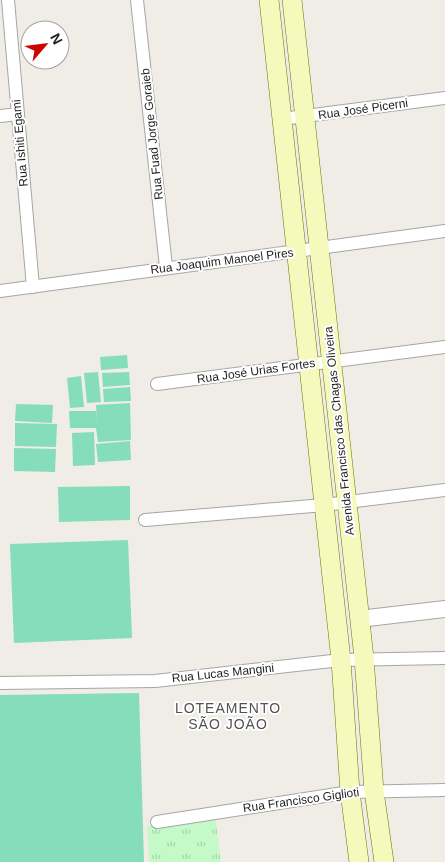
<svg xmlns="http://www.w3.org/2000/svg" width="445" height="862" font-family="Arial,sans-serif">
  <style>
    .park { fill: url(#park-tufts) }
    .pitch { fill: #85ddbc }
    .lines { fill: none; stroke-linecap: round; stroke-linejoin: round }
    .minor-casing { stroke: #a6a6a6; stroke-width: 14 }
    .tertiary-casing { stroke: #a6a6a6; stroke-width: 18 }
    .secondary-casing { stroke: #697607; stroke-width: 20 }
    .minor { stroke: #fff; stroke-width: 12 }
    .tertiary { stroke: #fff; stroke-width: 16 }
    .secondary { stroke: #f5f9bb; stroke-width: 19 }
    .labels { text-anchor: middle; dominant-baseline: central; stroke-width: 4; stroke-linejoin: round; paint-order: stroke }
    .street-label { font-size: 12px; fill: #1f1f1f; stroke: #fff }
    .neighbourhood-label { font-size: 14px; letter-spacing: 1px; fill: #525252; stroke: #fff }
  </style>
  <defs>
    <pattern id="park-tufts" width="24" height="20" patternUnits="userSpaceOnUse" patternTransform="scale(1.25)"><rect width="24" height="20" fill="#c4f9c8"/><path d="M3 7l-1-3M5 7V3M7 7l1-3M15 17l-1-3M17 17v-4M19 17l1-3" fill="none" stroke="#a8d5ab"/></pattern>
  </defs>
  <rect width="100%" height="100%" fill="#f0ece6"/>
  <!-- park -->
  <path class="park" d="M215,816L221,862H149L147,826Z"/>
  <!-- pitch -->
  <path class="pitch" d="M127,355L128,368L101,370L100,357Z
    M98,372L101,402L87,403L84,373Z
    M129,372L130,385L103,387L102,373Z
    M81,376L84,407L70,408L67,378Z
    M130,387L131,401L104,402L103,389Z
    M130,403L131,440L98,442L96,428H70L69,411H96L97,424L96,405Z
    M16,404L53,405L52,423L15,421Z
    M15,423L57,424L56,447L15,446Z
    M94,432L95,465L73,466L72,433Z
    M130,441L131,460L98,462L96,444Z
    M14,448L56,449L55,472L14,471Z
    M130,486V520L59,522L58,487Z
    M128,540L132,638L14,643L10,544Z
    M139,693L144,862H0V695Z"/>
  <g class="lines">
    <defs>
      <path id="minor" d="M8,0L33,287
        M137,0L166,267
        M0,116L18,114
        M282,119L445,98
        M0,291L445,231
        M157,384L445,347
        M145,520L324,505L445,490
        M0,683L155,681L341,660L445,658
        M157,822L350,792L445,790"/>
      <path id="tertiary" d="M359,619L445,609"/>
      <path id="secondary" d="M269,0L341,660L350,792L359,862
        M292,0L364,658L374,791L384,862"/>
    </defs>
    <!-- minor casing -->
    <use href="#minor" class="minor-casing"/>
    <!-- tertiary casing -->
    <use href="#tertiary" class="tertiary-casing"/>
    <!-- secondary casing -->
    <use href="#secondary" class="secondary-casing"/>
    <!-- minor -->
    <use href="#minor" class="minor"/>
    <!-- tertiary -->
    <use href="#tertiary" class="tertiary"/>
    <!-- secondary -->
    <use href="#secondary" class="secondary"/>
  </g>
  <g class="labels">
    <!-- street labels -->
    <g class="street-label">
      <text transform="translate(363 109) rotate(-8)">Rua José Picerni</text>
      <text transform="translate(152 134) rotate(-96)">Rua Fuad Jorge Goraieb</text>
      <text transform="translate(20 143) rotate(-95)">Rua Ishiti Egami</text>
      <text transform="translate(222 261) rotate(-7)">Rua Joaquim Manoel Pires</text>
      <text transform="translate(256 371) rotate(-8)">Rua José Urias Fortes</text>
      <text transform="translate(339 431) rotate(-96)">Avenida Francisco das Chagas Oliveira</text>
      <text transform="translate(223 673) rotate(-6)">Rua Lucas Mangini</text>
      <text transform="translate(301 800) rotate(-8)">Rua Francisco Giglioti</text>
    </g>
    <!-- neighbourhood labels -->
    <g class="neighbourhood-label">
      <text x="228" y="708">LOTEAMENTO<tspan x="228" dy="16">SÃO JOÃO</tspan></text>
    </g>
  </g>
  <!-- north arrow -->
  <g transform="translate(45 45) rotate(62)"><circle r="24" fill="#ffffff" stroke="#a5a5a5"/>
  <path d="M0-4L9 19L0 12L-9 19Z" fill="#cb0403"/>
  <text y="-8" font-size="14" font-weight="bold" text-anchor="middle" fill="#1f1f1f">N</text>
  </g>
</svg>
